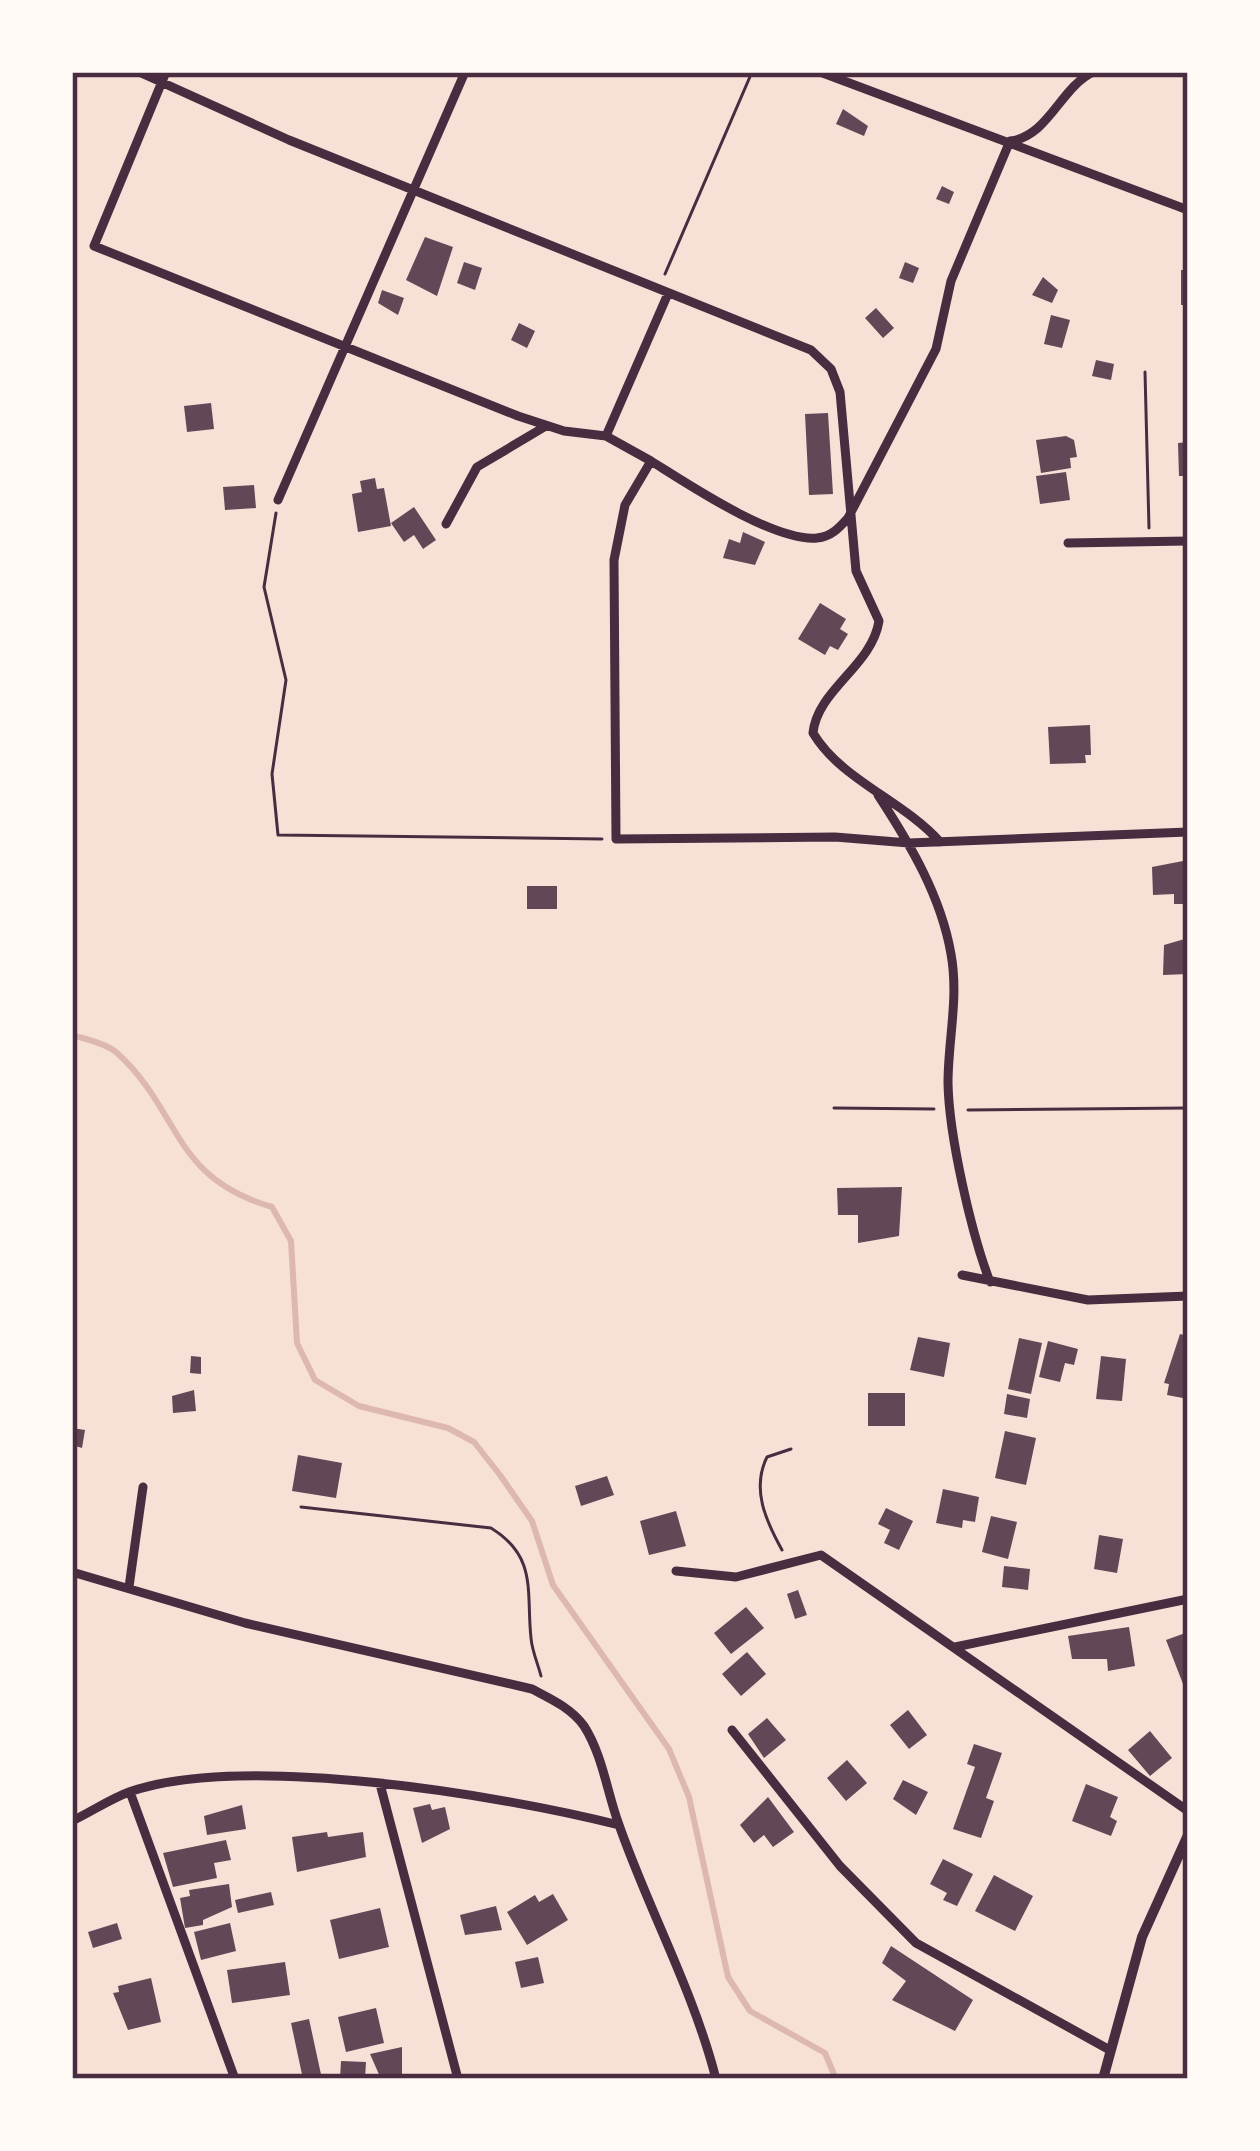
<svg xmlns="http://www.w3.org/2000/svg" width="1260" height="2151" font-family="Montserrat,sans-serif">
  <style>
    .lines { fill: none; stroke-linecap: round; stroke-linejoin: round }
    .stream { stroke: #dcb8b0; stroke-width: 6 }
    .building { fill: #644757 }
    .path { stroke: #4a2c40; stroke-width: 3 }
    .minor { stroke: #4a2c40; stroke-width: 9 }
    .tertiary { stroke: #4a2c40; stroke-width: 10 }
    .neatline { fill: none; stroke: #4a2c40; stroke-width: 4.5 }
  </style>
  <rect width="100%" height="100%" fill="#f7e1d7"/>
  <g class="lines">
    <!-- stream -->
    <path class="stream" d="M72,1035C85,1039 105,1043 116,1052C182,1111 170,1177 272,1207L291,1241L297,1343L315,1380L359,1406L448,1428L474,1442L500,1475L532,1521L553,1585L669,1749L689,1797L728,1977L750,2011L825,2053L836,2079"/>
  </g>
  <!-- building -->
  <path class="building" d="M843,109L868,126L864,136L836,124Z
    M942,186L954,192L949,204L936,199Z
    M425,237L453,247L437,296L406,280Z
    M464,262L482,268L475,290L457,283Z
    M905,262L919,268L913,283L899,278Z
    M1181,270H1188V305H1181Z
    M1043,277L1058,290L1052,303L1032,295Z
    M382,290L404,298L398,315L378,303Z
    M876,308L894,328L883,338L865,318Z
    M1051,315L1070,320L1062,348L1044,344Z
    M519,323L535,331L527,348L511,340Z
    M1096,360L1114,364L1111,380L1092,376Z
    M211,403L214,429L187,432L184,406Z
    M828,413L833,494L809,495L805,414Z
    M1066,436L1074,440L1077,457L1070,458L1071,468L1041,473L1036,440Z
    M1188,442V476H1179L1178,443Z
    M1066,472L1070,500L1040,504L1036,476Z
    M375,478L377,489L384,488L391,526L358,532L352,494L362,492L360,481Z
    M254,485L256,508L225,510L223,487Z
    M414,507L436,540L423,549L414,535L404,542L391,523Z
    M743,532L765,542L755,565L723,558L729,539L740,543Z
    M820,603L846,619L840,629L848,634L838,650L830,646L825,655L798,639Z
    M1090,725L1091,755H1085L1086,763L1050,764L1048,727Z
    M1188,860V904H1174V894L1153,895L1152,867Z
    M527,886H557V909H527Z
    M1188,938V974L1163,975L1164,945Z
    M902,1187L899,1236L858,1243V1215H838L837,1188Z
    M1180,1334L1188,1336V1399L1167,1395L1169,1384L1164,1383Z
    M918,1337L950,1343L944,1377L910,1370Z
    M1019,1338L1042,1343L1031,1394L1008,1389Z
    M1048,1341L1078,1349L1074,1365L1065,1363L1060,1382L1039,1377Z
    M191,1356L201,1357V1374L190,1373Z
    M1101,1356L1126,1359L1122,1401L1096,1399Z
    M194,1390L196,1411L173,1413L172,1396Z
    M868,1393H905V1426H868Z
    M1007,1394L1030,1399L1027,1418L1004,1414Z
    M72,1428L85,1430L82,1448L72,1445Z
    M1005,1431L1036,1438L1026,1485L995,1478Z
    M298,1455L342,1463L336,1498L292,1491Z
    M607,1476L614,1495L581,1506L575,1486Z
    M943,1489L979,1497L975,1522L963,1520L962,1528L936,1523Z
    M886,1508L913,1521L899,1550L884,1543L890,1530L878,1524Z
    M676,1511L686,1546L649,1555L640,1521Z
    M991,1516L1017,1522L1008,1559L982,1552Z
    M1099,1535L1123,1539L1117,1573L1094,1569Z
    M1004,1566L1030,1569L1028,1590L1002,1587Z
    M798,1590L807,1615L795,1619L787,1594Z
    M746,1607L764,1628L731,1654L714,1633Z
    M1129,1627L1135,1666L1108,1671L1107,1659H1072L1068,1636Z
    M1188,1632V1697L1166,1640Z
    M747,1652L766,1674L741,1696L722,1674Z
    M908,1710L927,1735L909,1749L890,1725Z
    M767,1718L786,1740L764,1758L748,1734Z
    M1150,1731L1172,1758L1150,1776L1128,1750Z
    M974,1744L1002,1753L986,1798L994,1801L981,1838L953,1829L975,1767L967,1764Z
    M847,1760L867,1783L846,1801L827,1778Z
    M903,1780L928,1792L916,1815L893,1799Z
    M1086,1784L1118,1797L1110,1817L1117,1821L1111,1836L1072,1821Z
    M768,1797L794,1832L773,1847L764,1835L754,1843L740,1825Z
    M430,1804L432,1810L445,1807L450,1829L422,1843L413,1808Z
    M242,1805L246,1829L207,1835L204,1816Z
    M327,1832L328,1837L363,1832L366,1857L297,1872L292,1837Z
    M226,1840L231,1860L214,1863L217,1878L173,1887L163,1853Z
    M943,1859L973,1874L957,1906L943,1900L947,1893L930,1884Z
    M994,1875L1033,1896L1015,1931L975,1911Z
    M229,1884L232,1907L203,1920V1925L185,1928L180,1898L190,1896L189,1890Z
    M271,1892L274,1905L238,1913L235,1900Z
    M553,1894L568,1920L527,1945L507,1912L535,1895L539,1902Z
    M496,1906L502,1930L465,1935L460,1915Z
    M380,1908L389,1947L339,1959L330,1920Z
    M117,1923L122,1939L93,1948L88,1932Z
    M230,1923L236,1951L201,1960L194,1932Z
    M891,1946L973,2000L955,2031L892,2000L906,1981L882,1963Z
    M538,1957L544,1983L521,1988L515,1962Z
    M285,1962L290,1995L232,2003L227,1970Z
    M151,1978L161,2022L128,2030L113,1993L119,1992L118,1986Z
    M376,2008L384,2043L346,2052L338,2017Z
    M309,2019L322,2079H303L291,2023Z
    M402,2047V2079H381L370,2054Z
    M341,2061L366,2062L365,2079H340Z"/>
  <g class="lines">
    <!-- path -->
    <path class="path" d="M665,274L752,72
      M1145,372L1149,528
      M276,513L264,587L286,680L272,774L278,835L602,839
      M834,1108L934,1109
      M968,1110L1188,1108
      M301,1507L491,1528C538,1557 526,1592 531,1638C532,1651 538,1664 541,1676
      M782,1550C766,1521 751,1489 767,1457L791,1449"/>
    <!-- minor -->
    <path class="minor" d="M139,72L289,140L811,350L831,369L840,392L856,571L879,621C872,666 817,690 813,733C841,780 904,801 940,842
      M166,72L94,246L518,416L564,431L606,436L667,296
      M820,72L1188,210
      M606,436L651,461L625,505L614,560L616,839L835,837L909,843L1188,832
      M651,461C688,484 774,542 817,538C831,537 839,528 848,518L936,349L951,281L1010,141C1048,137 1060,88 1093,72
      M278,500L465,72
      M446,524L477,467L546,426
      M1068,543L1188,541
      M878,795C910,844 941,896 951,954C959,998 948,1040 948,1083C949,1136 971,1232 990,1282
      M962,1275L1088,1300L1188,1296
      M676,1571L736,1577L821,1555L1188,1811
      M72,1572L245,1623L532,1689C551,1699 571,1708 584,1726C602,1754 607,1791 618,1822C648,1909 693,1989 716,2079
      M129,1587L143,1487
      M955,1647L1188,1599
      M732,1730L840,1866L916,1943L1108,2049
      M380,1784L458,2079
      M130,1792L235,2079
      M72,1821C91,1812 110,1799 129,1792C243,1752 500,1795 619,1825"/>
    <!-- tertiary -->
    <path class="tertiary" d="M1103,2079L1142,1937L1188,1835"/>
  </g>
  <!-- border -->
  <rect width="1260" height="2151" fill="none" stroke="#fffaf5" stroke-width="150"/>
  <rect x="75" y="75" width="1110" height="2001" class="neatline"/>
</svg>
